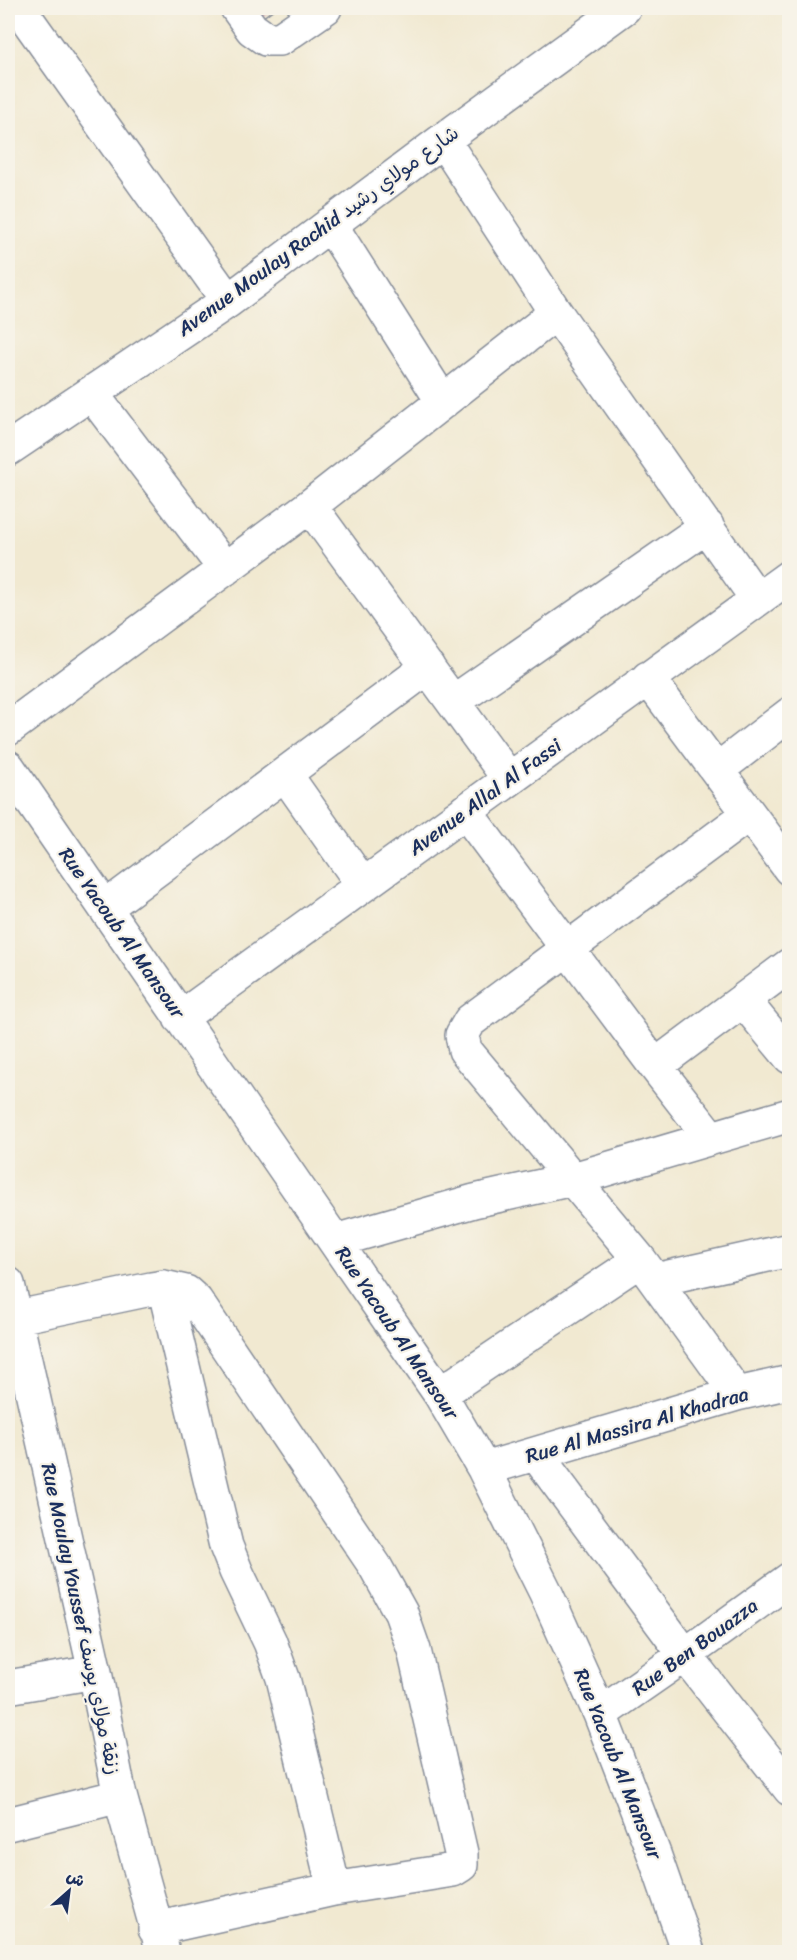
<svg xmlns="http://www.w3.org/2000/svg" width="797" height="1960" font-family="Sriracha,'Playpen Sans Arabic',sans-serif">
  <style>
    .building { fill: url(#building-hatch) }
    .lines { fill: none; stroke-linecap: round; stroke-linejoin: round }
    .minor-casing { stroke: #868c98; stroke-width: 36 }
    .minor { stroke: #fff; stroke-width: 33 }
    .labels { text-anchor: middle; dominant-baseline: central; stroke-width: 4.5; stroke-linejoin: round; paint-order: stroke }
    .street-label { font-size: 20px; fill: #1b2f5e; stroke: #f7f3e8 }
  </style>
  <defs>
    <pattern id="building-hatch" width="6" height="6" patternUnits="userSpaceOnUse" patternTransform="scale(1.5)"><rect width="6" height="6" fill="#db92b6"/><path d="M-1 1l2-2M0 6l6-6M5 7l2-2" fill="none" stroke="#b17897"/></pattern>
  </defs>
  <rect width="100%" height="100%" fill="#f7f3e8"/>
  <filter id="ink" filterUnits="userSpaceOnUse"><feTurbulence type="fractalNoise" baseFrequency=".0167" numOctaves="2"/><feDisplacementMap in="SourceGraphic" scale="12" xChannelSelector="R" yChannelSelector="G"/><feConvolveMatrix kernelMatrix="1 2 1 2 8 2 1 2 1" color-interpolation-filters="sRGB"/></filter>
  <filter id="wash" filterUnits="userSpaceOnUse"><feTurbulence type="fractalNoise" baseFrequency=".008" numOctaves="4" result="noise"/><feDisplacementMap in="SourceGraphic" scale="24" xChannelSelector="R" yChannelSelector="G"/><feGaussianBlur stdDeviation="1.35" result="paint"/><feColorMatrix in="noise" values="0 0 0 0 0 0 0 0 0 0 0 0 0 0 0 0 0 1.4 0 .05"/><feComposite in="paint" operator="in"/></filter>
  <g filter="url(#wash)">
    <rect width="100%" height="100%" fill="#f1e9d1"/>
    <g id="blocks">
      <!-- building -->
      <path class="building" d="M253,8H275L262,18Z"/>
    </g>
  </g>
  <g filter="url(#ink)">
    <use href="#blocks" fill-opacity="0" stroke="#868c98" stroke-width="1.5"/>
    <g class="lines">
      <defs>
        <path id="minor" d="M19,8L228,301
          M237,8L252,29L266,39H280L325,8
          M443,140L556,313L310,506L509,779
          M330,224L443,402
          M556,313L757,599
          M91,393L225,569
          M8,449L228,301L443,140L624,8
          M648,678L790,869
          M453,702L707,526
          M8,729L310,506
          M8,767L440,1394L484,1469L545,1591L600,1714L654,1854L688,1952
          M717,770L790,714
          M285,774L363,885
          M465,811L655,1066L711,1138
          M105,908L428,667
          M743,1000L790,1057
          M180,1018L790,576
          M655,1066L790,965
          M335,1241L474,1201L573,1179L790,1115
          M655,1280L790,1250
          M8,1284L95,1672L120,1796L163,1952
          M164,1287L226,1546L236,1571L270,1642L283,1678L334,1889
          M8,1319L151,1289L164,1287L186,1292L196,1301L375,1566L401,1613L414,1650L461,1853V1865L453,1870L334,1889L155,1929
          M440,1394L640,1260
          M737,1394L640,1260L465,1050L462,1035L470,1021L749,814
          M536,1454L685,1655L790,1789
          M484,1469L737,1394L790,1382
          M8,1687L95,1672
          M600,1714L685,1655L790,1579
          M8,1824L120,1796"/>
      </defs>
      <!-- minor casing -->
      <use href="#minor" class="minor-casing"/>
      <!-- minor -->
      <use href="#minor" class="minor"/>
    </g>
  </g>
  <g class="labels">
    <!-- street labels -->
    <g class="street-label">
      <text transform="translate(318 231) rotate(-36)">Avenue Moulay Rachid شارع مولاي رشيد</text>
      <text transform="translate(485 797) rotate(-36)">Avenue Allal Al Fassi</text>
      <text transform="translate(122 933) rotate(55)">Rue Yacoub Al Mansour</text>
      <text transform="translate(397 1333) rotate(56)">Rue Yacoub Al Mansour</text>
      <text transform="translate(637 1425) rotate(-16)">Rue Al Massira Al Khadraa</text>
      <text transform="translate(81 1619) rotate(78)">Rue Moulay Youssef زنقة مولاي يوسف</text>
      <text transform="translate(695 1647) rotate(-36)">Rue Ben Bouazza</text>
      <text transform="translate(618 1764) rotate(68)">Rue Yacoub Al Mansour</text>
    </g>
  </g>
  <!-- margin -->
  <rect width="797" height="1960" fill="none" stroke="#f7f3e8" stroke-width="30"/>
  <!-- north arrow -->
  <g transform="translate(69 1891) rotate(28)" stroke="#f7f3e8" stroke-width="4.5" paint-order="stroke">
  <path d="M0-4.5L10 22L0 15L-10 22Z" fill="#1b2f5e"/>
  <text y="-9" font-size="16" font-weight="bold" text-anchor="middle" fill="#1b2f5e">ش</text>
  </g>
</svg>
